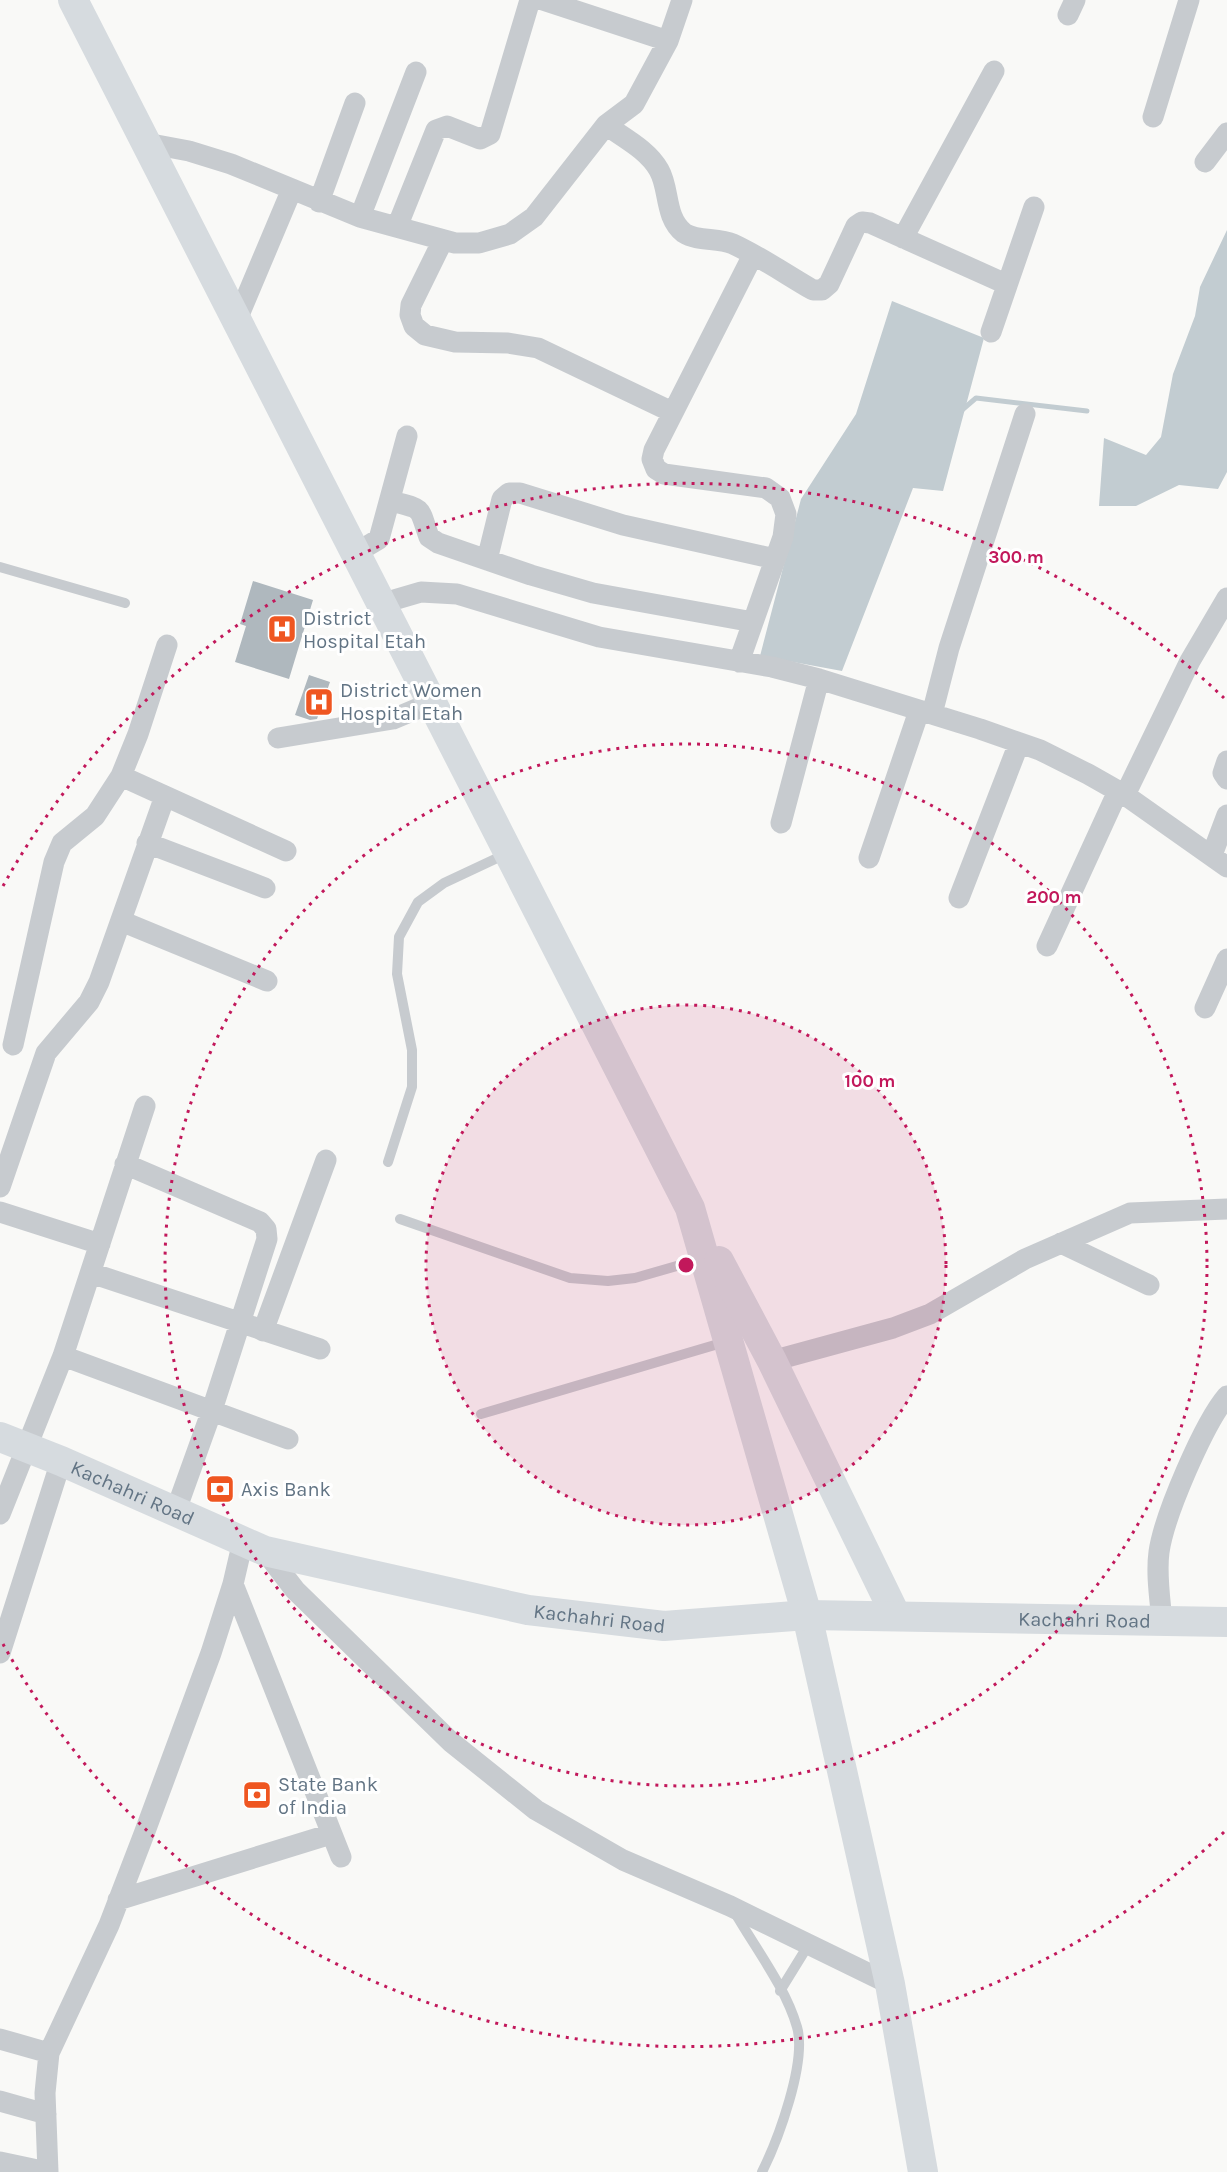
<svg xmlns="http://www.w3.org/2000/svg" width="1227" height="2172" font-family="Karla,sans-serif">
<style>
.water{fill:#c2ccd1}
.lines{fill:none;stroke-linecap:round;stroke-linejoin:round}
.stream{stroke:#c2ccd1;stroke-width:5}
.building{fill:#afb8be}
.lane{stroke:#c7cbcf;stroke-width:10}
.street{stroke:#c7cbcf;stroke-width:21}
.secondary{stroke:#d6dbdf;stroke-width:30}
.ring{fill:none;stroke:#c2185b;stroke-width:3;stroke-dasharray:3 6}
.labels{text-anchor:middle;stroke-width:6;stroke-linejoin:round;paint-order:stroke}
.poi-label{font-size:20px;fill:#627484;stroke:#fff;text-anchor:start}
.street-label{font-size:20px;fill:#627484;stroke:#fff}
.centre{fill:#c2185b;stroke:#fff;stroke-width:3}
.ring-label{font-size:18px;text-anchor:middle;font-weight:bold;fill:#c2185b;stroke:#fff;stroke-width:6;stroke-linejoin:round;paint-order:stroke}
</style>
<rect width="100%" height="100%" fill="#f9f9f7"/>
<path class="water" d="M1227 230V472L1218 489 1179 485 1136 506H1099L1104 438 1146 455 1161 437 1173 374 1195 316 1200 287Z
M892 301 984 338 943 491 913 488 842 671 760 656 801 499 856 414Z"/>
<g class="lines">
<path class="stream" d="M962 410 976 398 1087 411"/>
</g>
<path class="building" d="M253 581 313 600 289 679 235 662 246 626 240 624Z
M309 675 330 682 317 719 310 720 295 715Z"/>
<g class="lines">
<path class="lane" d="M0 567 125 603
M388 1162 412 1087V1050L397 974 399 937 418 902 444 883 508 853
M400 1219 570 1278 608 1281 635 1278 701 1259
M481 1414 725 1342
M734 1911C755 1948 785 1986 797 2027 807 2062 778 2140 762 2172
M780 1991 809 1944"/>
<path class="street" d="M543 0 668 41
M1068 15 1075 0
M1153 117 1189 0
M606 125C624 138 648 150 659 170 670 189 664 217 684 233 698 242 718 237 733 244 761 257 787 275 813 290H822L829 284 856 226 862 222 870 223 1006 284
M146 143 189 151 231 164 360 217 455 243H479L510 234 534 217 606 125 634 104 668 41 682 0
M1205 162 1227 133
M319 202 355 103
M360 217 416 72
M397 227 436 130 447 126 480 139 490 134 530 0
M903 238 994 71
M443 240 411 305 410 315 414 326 425 335 455 342 508 343 538 348 672 412
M236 322 292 189
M991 332 1034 207
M391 501C424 510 418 505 429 537L438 543 531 575 593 593 753 622
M354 554 379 539 407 436
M487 560 502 499 509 493H520L623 525 775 559
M380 604 421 592 457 594 599 637 772 667 819 679 980 729 1040 750 1088 774 1125 795 1227 867
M739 662 783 537 786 514 780 498 766 488 664 474 656 469 652 459 654 450 753 255
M932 714 949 648 1025 414
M278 738 393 719 431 703
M1227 761 1223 773 1227 779
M121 776 286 851
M1125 795 1190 661 1227 598
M781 823 819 679
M147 843 265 888
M1212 855 1227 815
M869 858 919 711
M959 898 1019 743
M121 921 267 981
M1047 946 1118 791
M1205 1008 1227 959
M13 1045 54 862 62 843 95 816 121 776 138 734 167 645
M125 1164 260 1222 266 1229 267 1239 212 1410 175 1513
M0 1187 46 1053 89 1002 99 982 165 796
M0 1212 100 1244
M1061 1243 1149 1285
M91 1273 320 1349
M263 1331 326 1160
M63 1356 288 1439
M772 1361 893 1328 930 1314 1025 1259 1130 1213 1227 1209
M0 1514 63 1356 145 1106
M265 1551 295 1590 451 1742 536 1810 623 1860 730 1906 890 1984
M233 1584 341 1857
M1162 1621C1160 1599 1156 1574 1159 1552 1164 1516 1204 1423 1227 1396
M0 1653 61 1461
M118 1900 331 1834
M0 2039 49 2053
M0 2101 46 2114
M0 2162 47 2172
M48 2172 45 2093 49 2053 109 1925 144 1834 211 1653 233 1584 243 1541"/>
<g class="secondary">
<path d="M73 0 690 1208 807 1615 890 1984 923 2172"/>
<path d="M719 1261 772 1361 896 1616"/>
<path id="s1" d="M0 1437 61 1461 265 1551 528 1610 664 1626 807 1615 1227 1622"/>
</g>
</g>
<circle cx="686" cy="1265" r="260" fill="#c2185b" fill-opacity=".12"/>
<g class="ring">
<circle cx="686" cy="1265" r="260"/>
<circle cx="686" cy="1265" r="521"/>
<path d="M1224 1832A781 781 0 0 1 3 1644M3 886A781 781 0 0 1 1224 698"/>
</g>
<defs>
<g id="hospital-square" transform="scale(1.5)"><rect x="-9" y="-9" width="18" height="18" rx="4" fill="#ef5621" stroke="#fff"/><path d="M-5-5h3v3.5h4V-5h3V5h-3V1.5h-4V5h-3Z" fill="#fff"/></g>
<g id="bank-square" transform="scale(1.5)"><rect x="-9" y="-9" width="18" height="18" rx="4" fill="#ef5621" stroke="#fff"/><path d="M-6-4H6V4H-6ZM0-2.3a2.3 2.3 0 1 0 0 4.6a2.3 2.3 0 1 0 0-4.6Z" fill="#fff"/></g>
</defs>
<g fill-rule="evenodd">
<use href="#hospital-square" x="282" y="629"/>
<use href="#hospital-square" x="319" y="702"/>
<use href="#bank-square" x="220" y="1489"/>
<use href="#bank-square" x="257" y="1795"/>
</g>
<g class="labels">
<g class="poi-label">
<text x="303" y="625">District<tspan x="303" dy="23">Hospital Etah</tspan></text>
<text x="340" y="697">District Women<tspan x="340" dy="23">Hospital Etah</tspan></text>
<text x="241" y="1496">Axis Bank</text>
<text x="278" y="1791">State Bank<tspan x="278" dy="23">of India</tspan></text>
</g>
<g class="street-label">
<text dy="7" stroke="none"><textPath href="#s1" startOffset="144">Kachahri Road</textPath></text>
<text dy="7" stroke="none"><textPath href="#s1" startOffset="630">Kachahri Road</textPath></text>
<text dy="7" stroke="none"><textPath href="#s1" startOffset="1116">Kachahri Road</textPath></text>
</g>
</g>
<circle cx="686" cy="1265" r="9" class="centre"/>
<g class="ring-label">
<text x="1016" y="563">300 m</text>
<text x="1054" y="903">200 m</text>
<text x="870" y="1087">100 m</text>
</g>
</svg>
